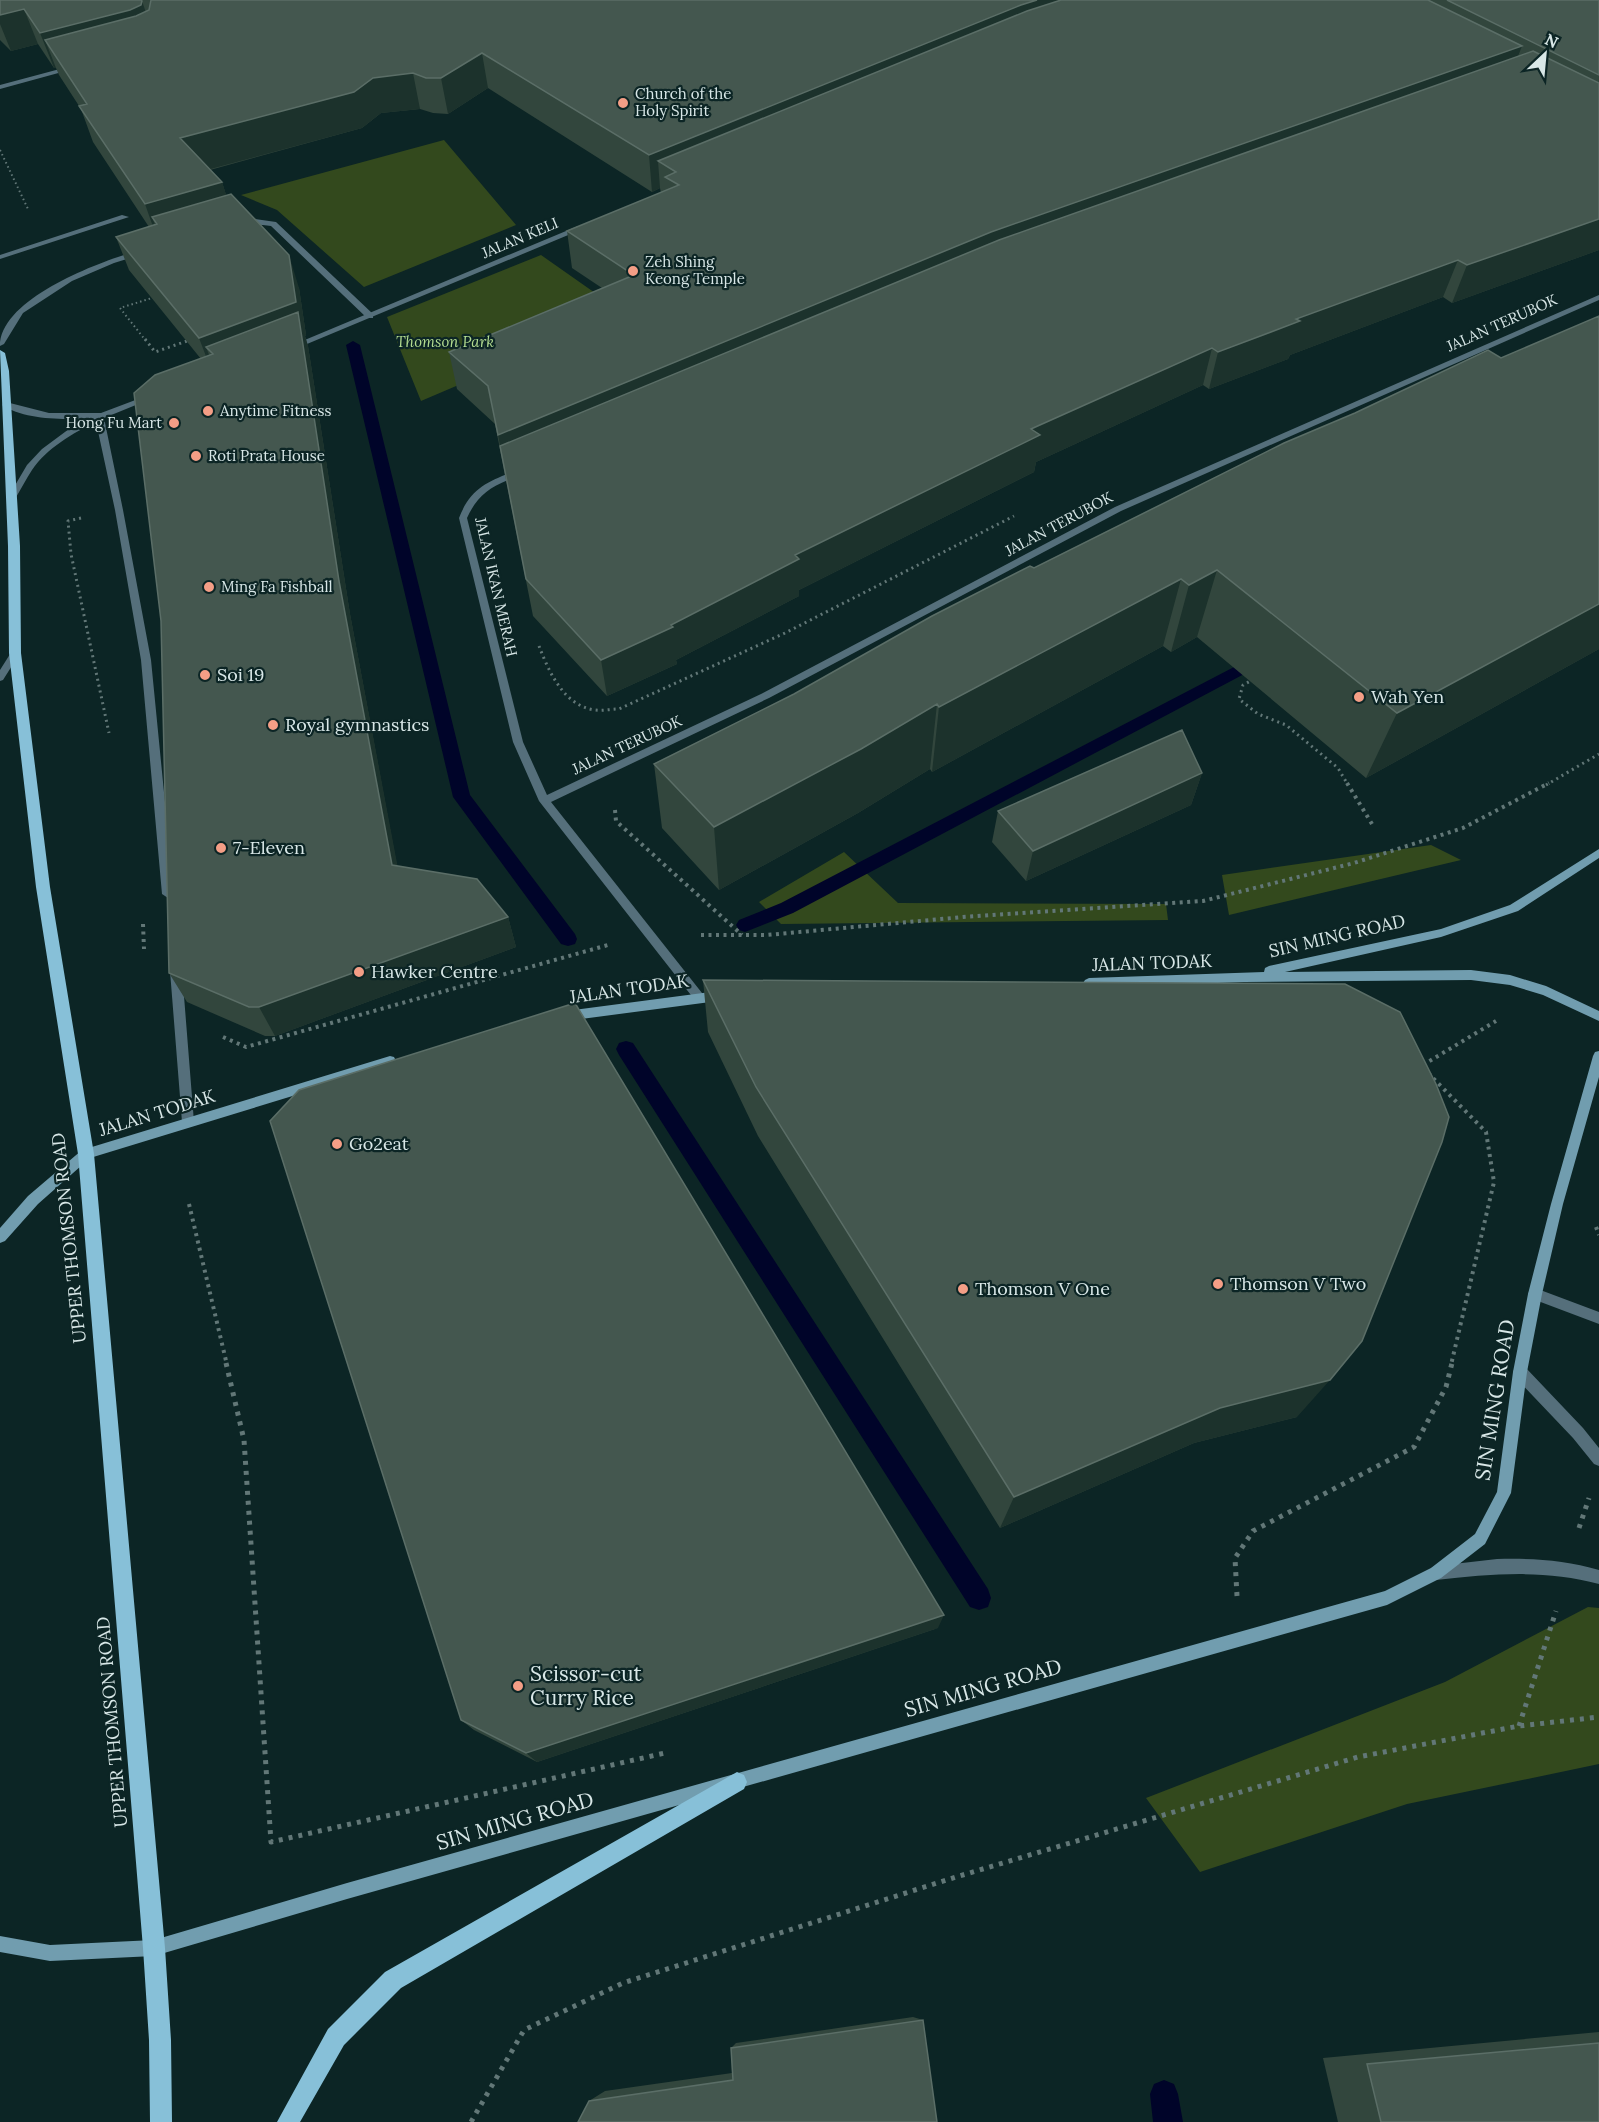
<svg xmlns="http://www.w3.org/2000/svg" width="1599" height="2122" font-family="Lora,serif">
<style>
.green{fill:#33491d}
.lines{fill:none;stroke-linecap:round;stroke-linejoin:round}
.stream{fill:#000429;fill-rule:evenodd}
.path-far3{stroke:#627777;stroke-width:2;stroke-dasharray:1.5 3;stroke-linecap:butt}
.path-far2{stroke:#627777;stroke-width:3;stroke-dasharray:2 4;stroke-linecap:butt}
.path-far1{stroke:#627777;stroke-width:4;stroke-dasharray:3 4.5;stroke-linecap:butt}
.path{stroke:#627777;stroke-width:5;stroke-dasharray:4 6;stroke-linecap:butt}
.lane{fill:#556f7b;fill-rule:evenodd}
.street{fill:#556f7b;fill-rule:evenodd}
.secondary{fill:#719daf;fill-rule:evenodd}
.primary{fill:#87c0d8;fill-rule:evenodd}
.wall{fill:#32463d}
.shaded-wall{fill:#1c322c}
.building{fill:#44574f;stroke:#5b6e67;stroke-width:1.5}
.poi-dot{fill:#f49e86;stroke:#0c2525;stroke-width:2}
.labels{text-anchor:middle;stroke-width:4.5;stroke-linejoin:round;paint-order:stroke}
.far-poi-label{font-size:15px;fill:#d8e7e7;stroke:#0c2525;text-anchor:start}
.far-street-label{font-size:15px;fill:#d8e7e7;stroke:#0c2525}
.far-park-label{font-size:15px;font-style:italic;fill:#b3dc90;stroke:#0c2525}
.poi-label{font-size:18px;fill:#d8e7e7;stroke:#0c2525;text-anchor:start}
.street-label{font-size:18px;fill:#d8e7e7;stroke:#0c2525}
.near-street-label{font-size:21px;fill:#d8e7e7;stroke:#0c2525}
.near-poi-label{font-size:21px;fill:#d8e7e7;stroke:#0c2525;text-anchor:start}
</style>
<rect width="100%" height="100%" fill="#0c2525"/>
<path class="green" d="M444 140 516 225 364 287 277 210 241 195Z
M541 255 625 314 421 401 387 317Z
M1431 845 1461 860 1229 915 1222 875Z
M844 852 898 903 1166 904 1168 920 781 924 759 902Z
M1588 1607 1599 1608V1764L1407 1804 1200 1872 1146 1798 1445 1682Z"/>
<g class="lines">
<path class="stream" d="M353 341 360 345 470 795 575 934 577 939 575 944 568 946 561 944 453 797 346 345Z
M1259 654 1265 655 1267 659 1265 663 793 913 745 932 739 930 736 925 739 920 781 903Z
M626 1041 633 1043 988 1589 991 1598 988 1607 979 1610 970 1607 619 1055 616 1049 619 1043Z
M1164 2080 1174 2084 1178 2094 1183 2122H1153L1150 2094 1154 2084Z"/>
<path class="path-far3" d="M0 150 28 209
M146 341 120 308 152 298"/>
<path class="path-far2" d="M145 339 155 352 190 340
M81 518 68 521 71 554 109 733
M539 646C549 672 564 706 595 710 603 711 611 709 619 709L785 633 1014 516
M1254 679 1243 685 1239 699 1258 714 1286 725 1338 768 1348 785
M1546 785 1599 754"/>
<path class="path-far1" d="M1347 783 1372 824
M615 810 616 821 742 935
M143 924 144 949
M701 935H767L963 917 1203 901 1354 863 1463 828 1549 783
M223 1037 246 1047 608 945
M1423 1065 1496 1021
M1428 1073 1486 1132 1494 1182 1451 1365
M189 1204 227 1365
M1596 1227 1599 1235"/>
<path class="path" d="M226 1363 244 1440 271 1842 665 1753
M1579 1528 1589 1498
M1237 1596 1235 1558 1253 1531 1414 1447 1446 1387 1452 1363
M1519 1726 1556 1611
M471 2122 524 2030 623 1983 956 1877 1358 1757 1519 1726 1599 1717"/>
<path class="lane" d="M71 66 73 67V69L0 89V85Z
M122 215 129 217 0 259V255Z
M255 219 276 222 373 314V318H367L271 226C261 224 246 226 239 222Z
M140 250H143V254L114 263 72 281 23 313 4 344 0 346C0 298 101 261 140 250Z"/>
<path class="street" d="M578 226 585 228 295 349 288 347Z
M1599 295V300L1121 511 769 698 551 802 702 993 704 996 702 999H694L539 801 513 742 459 518C471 487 489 481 518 470L521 469 525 472C520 476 514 478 508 480 488 488 476 498 467 518L523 742 547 795 761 694 1115 507Z
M146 396 153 398 104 418 123 510 151 660 174 894 168 898 162 894 141 660 115 510 96 422C73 433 47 448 32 470 26 479 21 489 15 499L11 502 7 499 27 465 42 449 69 429 91 418C65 420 24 420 2 405L6 402 49 413H101Z
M15 650 20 653 3 680 0 681V670L12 651Z
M176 966 182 971 194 1122 192 1126 188 1127 184 1126 182 1122 170 971Z
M1535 1288 1599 1312V1324L1530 1298 1528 1294 1530 1290Z
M1520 1365 1525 1367 1583 1428 1599 1448V1466L1594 1464 1573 1438 1515 1377 1513 1372 1515 1367Z
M1497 1559C1532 1558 1565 1560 1599 1570V1584C1545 1569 1491 1574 1436 1580L1431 1578 1429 1573 1431 1568 1436 1566Z"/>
<path class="secondary" d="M1599 849V858L1518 911 1441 937 1285 972 1471 970 1510 975 1546 986 1599 1011V1021L1543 995 1510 985 1471 980 1244 982 1089 988 1085 986 1083 983 1085 980 1089 978 1264 972 1265 968 1269 966 1441 929 1510 905Z
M718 991 722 993 724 996 722 999 718 1001 566 1021 562 1019 560 1016 562 1013 566 1011Z
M1599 1051V1077L1563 1204 1542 1294 1527 1372 1511 1493 1485 1544 1441 1578 1387 1605 347 1899 154 1956 50 1961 0 1952V1936L50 1945 154 1940 347 1883 1385 1591 1431 1568 1475 1534 1497 1492 1513 1372 1528 1294 1551 1204 1593 1056 1595 1052Z
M390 1056 394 1057 396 1061 394 1065 90 1158 38 1204 5 1241 0 1243V1228L28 1196 82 1150Z"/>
<path class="primary" d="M0 350 5 353 9 371 20 546 21 653 50 887 94 1154 165 1948 171 2040 172 2122H150L149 2040 143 1948 78 1154 36 887 9 653 8 546Z
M737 1772 744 1775 747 1782 744 1789 401 1988 344 2045 300 2122H277L328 2029 385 1972Z"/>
</g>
<path class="wall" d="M0 0H1599V250L1452 303 1443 297 1290 355 1288 359 1209 389 1203 385 1036 462 1034 472 799 590V596L676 660 677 664 607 696 533 616 495 424 457 389 449 352 602 288 572 268 567 231 661 193 660 188 652 192 488 88 448 114 433 113 420 109 381 113 362 128 210 170 222 182 226 195 299 288 306 335 305 336 308 346 350 614 397 866 508 917 516 947 275 1036H265L187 1002 169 973 201 359 129 270 116 237 149 227 93 142 81 109 59 75 56 68H54L38 44 11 51 0 40Z
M1599 316V649L1366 778 1197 637 1171 652 1163 646 932 772 930 769 858 813 719 890 662 828 654 764 794 694 1034 568 1501 358Z
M1202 773 1191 805 1026 881 992 842 998 811Z
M703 980 1297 1417 1194 1443 1000 1528 758 1136 708 1032Z
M938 1628 537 1762 474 1730 461 1720Z
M913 2017 923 2020 937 2122 589 2101 605 2091 732 2073 731 2048 736 2043Z
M1599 2032V2122H1338L1323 2058Z"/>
<path class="shaded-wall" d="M1037 0H1096L676 172 658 161 660 188 652 192 649 155 1021 5Z
M142 1 154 36 45 40 56 68H54L40 33Z
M24 9 38 44 11 51 0 24V15Z
M1522 46 1508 82 505 472 498 435 991 232Z
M482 53 488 88 448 114 441 78Z
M413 73 420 109 381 113 362 128 192 174 180 138 373 78Z
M222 182 234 219 157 224 152 217 161 241H158L145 204Z
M1599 208V250L1452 303 1467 265Z
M289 255 299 288 306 335 305 336 308 346 350 614 403 895 213 354 206 347 215 370 212 372 199 338Z
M1458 260 1443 297 1290 355 1288 359 1209 389 1218 352 1296 319Z
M1212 348 1203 385 1036 462 1034 472 799 590V596L676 660 677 664 607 696 601 660 671 625 795 555 1031 429Z
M1217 570 1197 637 1171 652 1189 585Z
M1181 579 1163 646 932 772 939 707Z
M1599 604V649L1366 778 1397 713Z
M937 704 930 769 858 813 719 890 714 827Z
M1202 773 1191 805 1026 881 1033 851Z
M508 917 516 947 275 1036 259 1007Z
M1330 1380 1297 1417 1194 1443 1000 1528 1014 1497 1220 1408Z
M944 1615 938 1628 537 1762 526 1753Z"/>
<path class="building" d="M0 0H141L142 1 141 5 130 10 40 33 24 9 0 15Z
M151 0H1037L1021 5 649 155 482 53 441 78H426L413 73 373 78 354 92 180 138 222 182 145 204 79 106 87 104 45 40 136 16 149 10Z
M1061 0H1428L1522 46 991 232 498 435 488 386 449 352 634 275 567 231 679 185 665 177 676 172 658 161 1027 11Z
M1447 0H1599V75Z
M1533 51 1599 83V219L1467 265 1458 260 1296 319 1300 321 1218 352 1212 348 1031 429 1040 435 795 555 799 559 671 625 673 627 601 660 526 579 500 446 999 240Z
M231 194 289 255 296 302 199 338 116 237 157 224 152 217Z
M298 312 339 581 392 865 477 879 508 917 259 1007H249L169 973 161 621 134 393 155 375 213 354 206 347Z
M1599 316V604L1397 713 1217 570 1189 585 1181 579 939 707 937 704 861 749 714 827 654 764 794 694 932 616 1030 566 1034 568 1284 443 1355 413 1488 350 1501 358Z
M1182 730 1202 773 1033 851 998 811Z
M703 980 1345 984 1400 1012 1436 1084 1449 1117 1442 1142 1362 1341 1330 1380 1220 1408 1014 1497 756 1087Z
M575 1003 944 1615 526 1753 461 1720 270 1121 299 1090Z
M923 2020 937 2122H578L589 2101 733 2080 731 2048Z
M1599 2043V2122H1381L1367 2064Z"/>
<g class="poi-dot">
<circle cx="623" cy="103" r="6"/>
<circle cx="633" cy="271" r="6"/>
<circle cx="208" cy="411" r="6"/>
<circle cx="174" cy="423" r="6"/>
<circle cx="196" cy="456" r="6"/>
<circle cx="209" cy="587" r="6"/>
<circle cx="205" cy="675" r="6"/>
<circle cx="1359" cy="697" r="6"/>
<circle cx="273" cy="725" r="6"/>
<circle cx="221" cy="848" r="6"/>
<circle cx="359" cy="972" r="6"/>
<circle cx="337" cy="1144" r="6"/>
<circle cx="1218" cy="1284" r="6"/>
<circle cx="963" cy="1289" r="6"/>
<circle cx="518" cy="1686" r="6"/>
</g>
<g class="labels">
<g class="far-poi-label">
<text x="635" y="99">Church of the<tspan x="635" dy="17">Holy Spirit</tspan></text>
<text x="645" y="267">Zeh Shing<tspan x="645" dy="17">Keong Temple</tspan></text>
<text x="220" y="416">Anytime Fitness</text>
<text x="162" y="428" text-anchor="end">Hong Fu Mart</text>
<text x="208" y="461">Roti Prata House</text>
<text x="221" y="592">Ming Fa Fishball</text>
</g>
<g class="far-street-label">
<text transform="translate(520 238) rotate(-23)" y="5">JALAN KELI</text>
<text transform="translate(1502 323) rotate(-24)" y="5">JALAN TERUBOK</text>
<text transform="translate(1059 524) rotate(-28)" y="5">JALAN TERUBOK</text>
<text transform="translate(496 587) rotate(77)" y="5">JALAN IKAN MERAH</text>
<text transform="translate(627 745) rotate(-25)" y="5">JALAN TERUBOK</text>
</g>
<g class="far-park-label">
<text x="445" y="347">Thomson Park</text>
</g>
<g class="poi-label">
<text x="217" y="681">Soi 19</text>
<text x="1371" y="703">Wah Yen</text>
<text x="285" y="731">Royal gymnastics</text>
<text x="233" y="854">7-Eleven</text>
<text x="371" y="978">Hawker Centre</text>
<text x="349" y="1150">Go2eat</text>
<text x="1230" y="1290">Thomson V Two</text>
<text x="975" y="1295">Thomson V One</text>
</g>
<g class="street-label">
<text transform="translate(1337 936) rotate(-13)" y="6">SIN MING ROAD</text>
<text transform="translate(1152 963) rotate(-2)" y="6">JALAN TODAK</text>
<text transform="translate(629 989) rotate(-8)" y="6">JALAN TODAK</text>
<text transform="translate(157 1113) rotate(-17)" y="6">JALAN TODAK</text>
<text transform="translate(69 1238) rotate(-96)" y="6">UPPER THOMSON ROAD</text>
<text transform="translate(112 1722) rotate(-95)" y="6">UPPER THOMSON ROAD</text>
</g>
<g class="near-street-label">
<text transform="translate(1495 1400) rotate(-81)" y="7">SIN MING ROAD</text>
<text transform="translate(983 1688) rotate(-16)" y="7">SIN MING ROAD</text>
<text transform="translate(515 1821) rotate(-16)" y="7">SIN MING ROAD</text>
</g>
<g class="near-poi-label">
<text x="530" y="1681">Scissor-cut<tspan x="530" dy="24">Curry Rice</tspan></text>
</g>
</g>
<g transform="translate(1545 54) rotate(26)" stroke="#0c2525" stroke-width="4.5" paint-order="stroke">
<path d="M0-4.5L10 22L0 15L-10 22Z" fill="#d8e7e7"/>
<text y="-9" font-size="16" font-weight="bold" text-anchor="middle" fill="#d8e7e7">N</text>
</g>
</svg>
